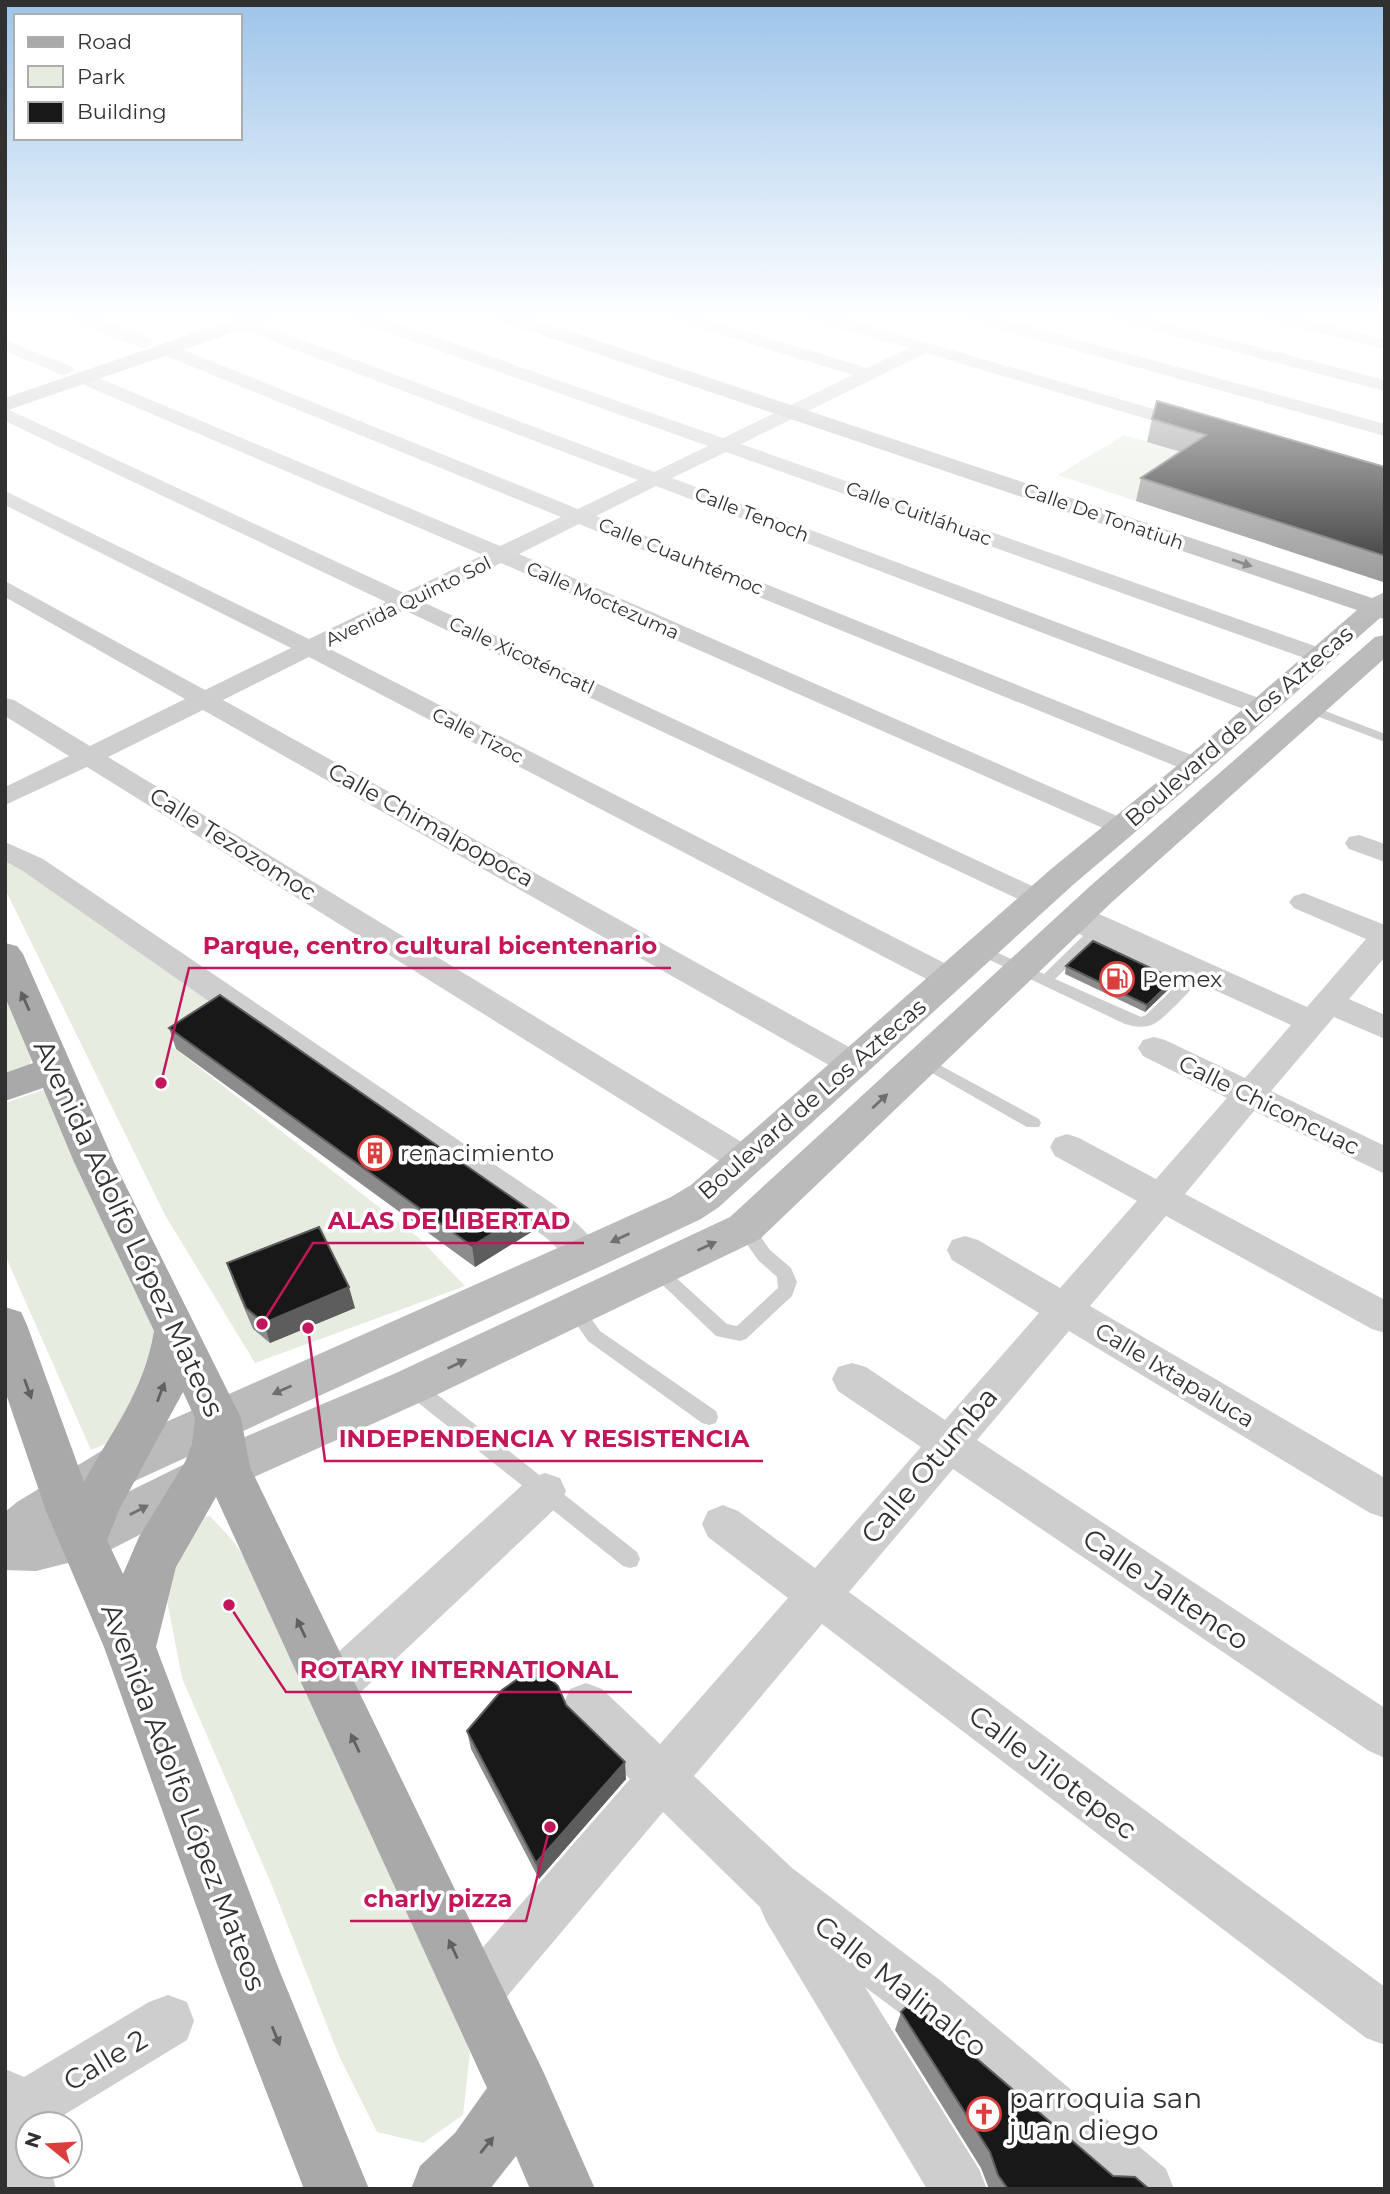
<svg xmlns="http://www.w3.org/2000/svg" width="1390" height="2194" font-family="Montserrat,sans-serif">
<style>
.green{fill:#e6ede0}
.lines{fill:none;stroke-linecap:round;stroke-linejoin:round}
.lane{fill:#cecece;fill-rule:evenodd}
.street{fill:#cecece;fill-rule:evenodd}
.secondary{fill:#bbb;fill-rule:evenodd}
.primary{fill:#a9a9a9;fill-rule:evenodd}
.wall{fill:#8c8c8c}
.shaded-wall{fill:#5d5d5d}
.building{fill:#181818;stroke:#5d5d5d;stroke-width:2}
.oneway{fill:#6f6f6f}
.oneway2{fill:#616161}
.labels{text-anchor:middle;stroke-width:7;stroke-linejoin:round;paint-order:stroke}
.far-street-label{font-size:19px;fill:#313131;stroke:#fff}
.street-label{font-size:23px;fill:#313131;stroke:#fff}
.poi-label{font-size:23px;fill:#313131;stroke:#fff;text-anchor:start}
.near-street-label{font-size:28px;fill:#313131;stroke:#fff}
.near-poi-label{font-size:28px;fill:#313131;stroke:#fff;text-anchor:start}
.leader{fill:none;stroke:#c2185b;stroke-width:2.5}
.callout-dot{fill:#c2185b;stroke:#fff;stroke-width:2.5}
.callout-label{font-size:24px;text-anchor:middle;font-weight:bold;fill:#c2185b;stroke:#fff;stroke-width:7;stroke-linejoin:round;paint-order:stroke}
</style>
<rect width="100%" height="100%" fill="#fff"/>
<path class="green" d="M1124 435 1201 458 1136 501 1058 475Z
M5 847 226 1007 169 1044 419 1238 465 1286 255 1363 165 1215 5 889Z
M5 984 35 1050 29 1065 5 1077Z
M43 1090 77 1100 178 1340 133 1433 91 1450 5 1255V1103Z
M210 1516 234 1542 266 1593 440 1955 470 2053 463 2115 423 2143 377 2132 339 2056 273 1888 182 1678 165 1590 189 1519Z"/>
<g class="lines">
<path class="lane" d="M1310 705 1385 734V742L1306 712V706Z
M1070 921 1091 929 1099 925 1104 926 1106 929 1102 934 1188 974 1199 966 1206 971C1198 983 1169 1014 1157 1022 1147 1029 1135 1027 1125 1024L975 953 973 950 980 945 985 947 1044 974 1083 936 1063 925ZM1094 942 1180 982 1146 1015 1141 1017 1055 979Z
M923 1056 1039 1119 1041 1123 1039 1127H1027L918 1065 915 1061 918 1057Z
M745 1221 751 1223 770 1250 791 1268 797 1282 792 1296 746 1339 740 1341 716 1336 647 1270 650 1265 656 1263 662 1265 727 1324 737 1326 778 1288 777 1277 758 1260 739 1233 736 1228 739 1223Z
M575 1302 581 1304 600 1331 716 1411 718 1417 716 1423 709 1425 702 1423 588 1341 566 1309 569 1304Z
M413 1379 420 1381 637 1552 640 1559 637 1566 630 1568 623 1566 406 1393 404 1387 406 1381Z"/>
<path class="street" d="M70 316H93L151 339 154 343 145 348 139 347 72 320Z
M351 316H375L723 438 853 375 673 320 671 316H696L867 368 908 348 811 320 809 316H835L1205 424 1208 428 1205 432H1191L926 353 741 444 1329 651 1333 656 1329 661 1321 663 1313 661 726 452 672 478 1272 703 1276 708 1272 713 1263 716 1254 713 656 486 596 516 1204 760 1208 766 1204 772 1195 774 579 524 519 554 1131 822 1135 828 1131 834 1121 836 501 563 423 602 1047 893 1052 899 1047 905 1037 908 404 610 328 648 960 971 964 978 960 985 949 988 938 985 309 657 223 700 867 1057 871 1065 867 1073 855 1076 843 1073 203 710 108 757 758 1152 763 1161 758 1170 746 1174 734 1170 87 767 5 805V787L69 756 5 716V698L14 700 90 746 185 699 5 597V581L205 690 291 648 5 505V491L309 639 386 602 5 421V408L404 593 483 555 77 382 74 378 77 374H89L500 546 561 517 159 353 156 349 165 344 171 345 578 509 638 480 235 327 232 323 241 318 247 319 654 472 708 446 353 320Z
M965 316H992L1385 424V436L967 320Z
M1111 316H1138L1385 380V391L1113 320Z
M1265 316H1293L1385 339V349L1267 320Z
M5 340 71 366 74 370 65 375 59 374 5 351Z
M1359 835 1385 844V862L1349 849 1345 843 1349 837Z
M5 842 43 859 553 1204C572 1219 591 1233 602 1255L597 1265C572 1273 570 1262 555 1246 547 1237 536 1231 527 1224L23 871 5 861Z
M1304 893 1385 925V957L1349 999 1385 1015V1039L1334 1017 1271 1091 1385 1146V1174L1254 1111 1185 1194 1385 1300V1333L1372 1329 1166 1216 1090 1306 1385 1478V1518L1370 1513 1069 1331 977 1440 1385 1708V1758L1369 1751 953 1469 849 1592 1385 1987V2045L1366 2038 822 1624 694 1776 792 1868 941 1981 1166 2169 1174 2189H1103L905 2017 865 1987 979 2169 987 2189H927L766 1921 760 1907 663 1812 493 2013 475 2021 457 2013 449 1995 457 1977 630 1779 570 1721 563 1705 570 1689 586 1683 602 1689 660 1744 788 1598 708 1537 702 1524 708 1511 723 1505 738 1511 815 1568 921 1447 838 1391 832 1379 838 1367 852 1363 866 1367 945 1420 1039 1313 952 1260 947 1250 952 1240 965 1236 978 1240 1060 1288 1137 1201 1055 1156 1050 1147 1055 1138 1067 1134 1079 1138 1156 1179 1227 1098 1143 1056 1138 1048 1143 1040 1154 1037 1165 1040 1245 1078 1291 1025 1068 923 1063 916 1068 909 1078 907 1088 909 1307 1007 1366 939 1294 908 1289 902 1294 896Z
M545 1473 560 1478 566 1491 560 1504 346 1706 330 1712 314 1706 307 1690 314 1674 530 1478Z
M168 1995 187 2002 194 2021 187 2040 49 2124H28V2166H50L56 2189H5V2069L24 2077 149 2002Z"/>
<path class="secondary" d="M244 316H273L270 320 5 411V398Z
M494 316H523L1372 598 1385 592V619L1380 618 1206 772 1074 884 719 1207 701 1219 599 1267 137 1480 73 1519 209 1452 396 1373 730 1217 1088 888 1375 637 1385 635V658L1112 902 760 1239 428 1399 243 1482 100 1555 36 1571 5 1570V1512L17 1502 103 1450 569 1243 671 1197 691 1185 1050 870 1184 760 1357 610 497 320Z"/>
<path class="primary" d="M5 943 17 946 23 954 114 1162 241 1418 250 1467 543 2071 595 2189H530L516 2156 490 2189H411L420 2166 455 2133 487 2088 216 1497 176 1567 156 1647 278 1967 369 2189H304L218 1967 104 1647 46 1511 5 1391V1307L21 1312 27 1325 84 1482C112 1430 144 1392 154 1331L74 1162 43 1088 5 1101V1073L33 1063 5 997ZM183 1392 195 1418 192 1444 185 1462 139 1537 123 1574 107 1540 120 1508Z"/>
</g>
<path class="wall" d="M1152 419 1385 467V580L1383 582 1136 501 1141 478 1181 452 1147 442Z
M1066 966 1172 986 1145 1012 1065 974Z
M169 1028 530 1210 533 1231 475 1267 176 1049Z
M227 1263 355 1308 270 1343 253 1329 234 1284Z
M566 1705 626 1779 539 1879 471 1749 467 1731Z
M901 2012 1113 2176 1149 2189H989L981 2168 895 2030Z"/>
<path class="shaded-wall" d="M1174 979 1172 986 1145 1012 1147 1005Z
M530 1210 533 1231 475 1267 472 1246Z
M349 1287 355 1308 270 1343 264 1323Z
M625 1762 626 1779 539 1879 536 1863Z"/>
<path class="building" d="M1157 401 1385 467V556L1141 478 1206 435 1152 419Z
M1093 941 1174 979 1147 1005 1066 966Z
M220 995 530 1210 472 1246 169 1028Z
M319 1227 349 1287 264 1323 246 1308 227 1263Z
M536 1666 558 1686 566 1705 625 1762 536 1863 467 1731 502 1690Z
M911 2002 1113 2176 1135 2177 1149 2189H1008L998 2175 990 2152 901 2012Z"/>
<defs><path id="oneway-solid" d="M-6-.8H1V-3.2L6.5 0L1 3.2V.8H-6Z" transform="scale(1.75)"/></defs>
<g class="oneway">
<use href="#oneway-solid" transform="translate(1242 563) rotate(19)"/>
<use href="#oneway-solid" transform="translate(880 1101) rotate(-43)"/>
<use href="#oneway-solid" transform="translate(620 1238) rotate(155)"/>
<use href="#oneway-solid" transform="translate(707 1246) rotate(-25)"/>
<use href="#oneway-solid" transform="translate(457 1364) rotate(-25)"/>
<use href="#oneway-solid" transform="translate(282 1390) rotate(156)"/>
<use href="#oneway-solid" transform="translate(139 1510) rotate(-27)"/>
</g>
<g class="oneway2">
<use href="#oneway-solid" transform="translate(25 1001) rotate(-114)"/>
<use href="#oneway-solid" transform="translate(28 1389) rotate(70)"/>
<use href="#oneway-solid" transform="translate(161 1392) rotate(-69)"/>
<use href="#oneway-solid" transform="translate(301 1628) rotate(-115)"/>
<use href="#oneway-solid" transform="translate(355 1743) rotate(-115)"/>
<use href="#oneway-solid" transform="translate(453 1949) rotate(-115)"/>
<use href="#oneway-solid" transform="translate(276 2036) rotate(68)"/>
<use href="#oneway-solid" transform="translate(487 2145) rotate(-51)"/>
</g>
<linearGradient id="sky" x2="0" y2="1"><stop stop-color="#9dc4e9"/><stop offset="0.51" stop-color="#fff"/><stop offset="1" stop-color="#fff" stop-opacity="0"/></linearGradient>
<rect width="1390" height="623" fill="url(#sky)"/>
<defs>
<g id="fuel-ring" transform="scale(1.75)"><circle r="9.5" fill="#fff" stroke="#dc3e3e" stroke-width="1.5"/><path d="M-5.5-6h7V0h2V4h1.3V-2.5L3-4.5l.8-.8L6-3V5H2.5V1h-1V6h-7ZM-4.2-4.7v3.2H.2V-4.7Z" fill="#dc3e3e"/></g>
<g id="building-ring" transform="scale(1.75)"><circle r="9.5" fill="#fff" stroke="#dc3e3e" stroke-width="1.5"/><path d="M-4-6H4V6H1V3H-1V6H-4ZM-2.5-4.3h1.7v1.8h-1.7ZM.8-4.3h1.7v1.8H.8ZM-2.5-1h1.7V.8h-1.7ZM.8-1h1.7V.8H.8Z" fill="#dc3e3e"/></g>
<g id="church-ring" transform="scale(1.75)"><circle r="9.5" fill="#fff" stroke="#dc3e3e" stroke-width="1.5"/><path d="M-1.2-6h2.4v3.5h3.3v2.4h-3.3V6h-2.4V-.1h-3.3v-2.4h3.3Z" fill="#dc3e3e"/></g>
</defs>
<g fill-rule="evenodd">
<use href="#fuel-ring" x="1117" y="979"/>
<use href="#building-ring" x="375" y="1153"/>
<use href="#church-ring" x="984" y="2114"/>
</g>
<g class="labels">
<g class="far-street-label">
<text transform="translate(919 513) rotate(20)" y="7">Calle Cuitláhuac</text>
<text transform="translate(752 514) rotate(21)" y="7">Calle Tenoch</text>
<text transform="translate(1104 516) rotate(19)" y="7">Calle De Tonatiuh</text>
<text transform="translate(681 556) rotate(22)" y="7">Calle Cuauhtémoc</text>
<text transform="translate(603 600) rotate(24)" y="7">Calle Moctezuma</text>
<text transform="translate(408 601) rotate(-26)" y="7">Avenida Quinto Sol</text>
<text transform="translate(522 655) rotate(25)" y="7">Calle Xicoténcatl</text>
<text transform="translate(478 735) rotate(27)" y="7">Calle Tizoc</text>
</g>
<g class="street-label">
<text transform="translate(1239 726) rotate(-41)" y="8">Boulevard de Los Aztecas</text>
<text transform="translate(431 825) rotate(29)" y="8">Calle Chimalpopoca</text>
<text transform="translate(233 844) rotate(32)" y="8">Calle Tezozomoc</text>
<text transform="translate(812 1099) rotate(-41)" y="8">Boulevard de Los Aztecas</text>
<text transform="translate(1269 1105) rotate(26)" y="8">Calle Chiconcuac</text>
<text transform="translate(1175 1375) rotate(31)" y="8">Calle Ixtapaluca</text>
</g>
<g class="poi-label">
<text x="1142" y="987">Pemex</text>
<text x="400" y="1161">renacimiento</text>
</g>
<g class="near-street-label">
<text transform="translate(129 1228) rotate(65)" y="10">Avenida Adolfo López Mateos</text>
<text transform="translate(929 1465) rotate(-50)" y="10">Calle Otumba</text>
<text transform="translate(1166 1589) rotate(34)" y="10">Calle Jaltenco</text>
<text transform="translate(1053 1772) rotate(37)" y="10">Calle Jilotepec</text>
<text transform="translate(184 1797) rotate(69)" y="10">Avenida Adolfo López Mateos</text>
<text transform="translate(901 1986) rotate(38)" y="10">Calle Malinalco</text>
<text transform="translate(105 2060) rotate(-31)" y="10">Calle 2</text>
</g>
<g class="near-poi-label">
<text x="1009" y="2108">parroquia san<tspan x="1009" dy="32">juan diego</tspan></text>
</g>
</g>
<path class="leader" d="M161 1083L189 968H671M262 1324L313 1243H584M308 1328L325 1461H763M229 1605L286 1692H632M550 1827L526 1921H350"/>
<g class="callout-dot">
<circle cx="161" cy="1083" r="7"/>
<circle cx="262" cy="1324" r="7"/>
<circle cx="308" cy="1328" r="7"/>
<circle cx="229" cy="1605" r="7"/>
<circle cx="550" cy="1827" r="7"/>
</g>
<g class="callout-label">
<text x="430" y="954">Parque, centro cultural bicentenario</text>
<text x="449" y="1229">ALAS DE LIBERTAD</text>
<text x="544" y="1447">INDEPENDENCIA Y RESISTENCIA</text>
<text x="459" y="1678">ROTARY INTERNATIONAL</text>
<text x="438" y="1907">charly pizza</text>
</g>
<rect width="1390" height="2194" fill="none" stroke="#313131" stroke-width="14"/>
<rect x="14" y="14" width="228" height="126" fill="#ffffff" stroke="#adadad" stroke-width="2"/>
<rect x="28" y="37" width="35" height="10" fill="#a9a9a9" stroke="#adadad" stroke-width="2"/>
<text x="77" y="49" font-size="21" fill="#313131">Road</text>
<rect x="28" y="66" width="35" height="21" fill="#e6ede0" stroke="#adadad" stroke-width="2"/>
<text x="77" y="84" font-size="21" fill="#313131">Park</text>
<rect x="28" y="102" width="35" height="21" fill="#181818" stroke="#adadad" stroke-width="2"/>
<text x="77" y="119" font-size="21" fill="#313131">Building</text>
<g transform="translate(49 2145) rotate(288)"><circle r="33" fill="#ffffff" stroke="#adadad" stroke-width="2"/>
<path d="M0-5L12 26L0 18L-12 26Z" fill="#dc3e3e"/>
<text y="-10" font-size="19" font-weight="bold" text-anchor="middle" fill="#313131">N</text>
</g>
</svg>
